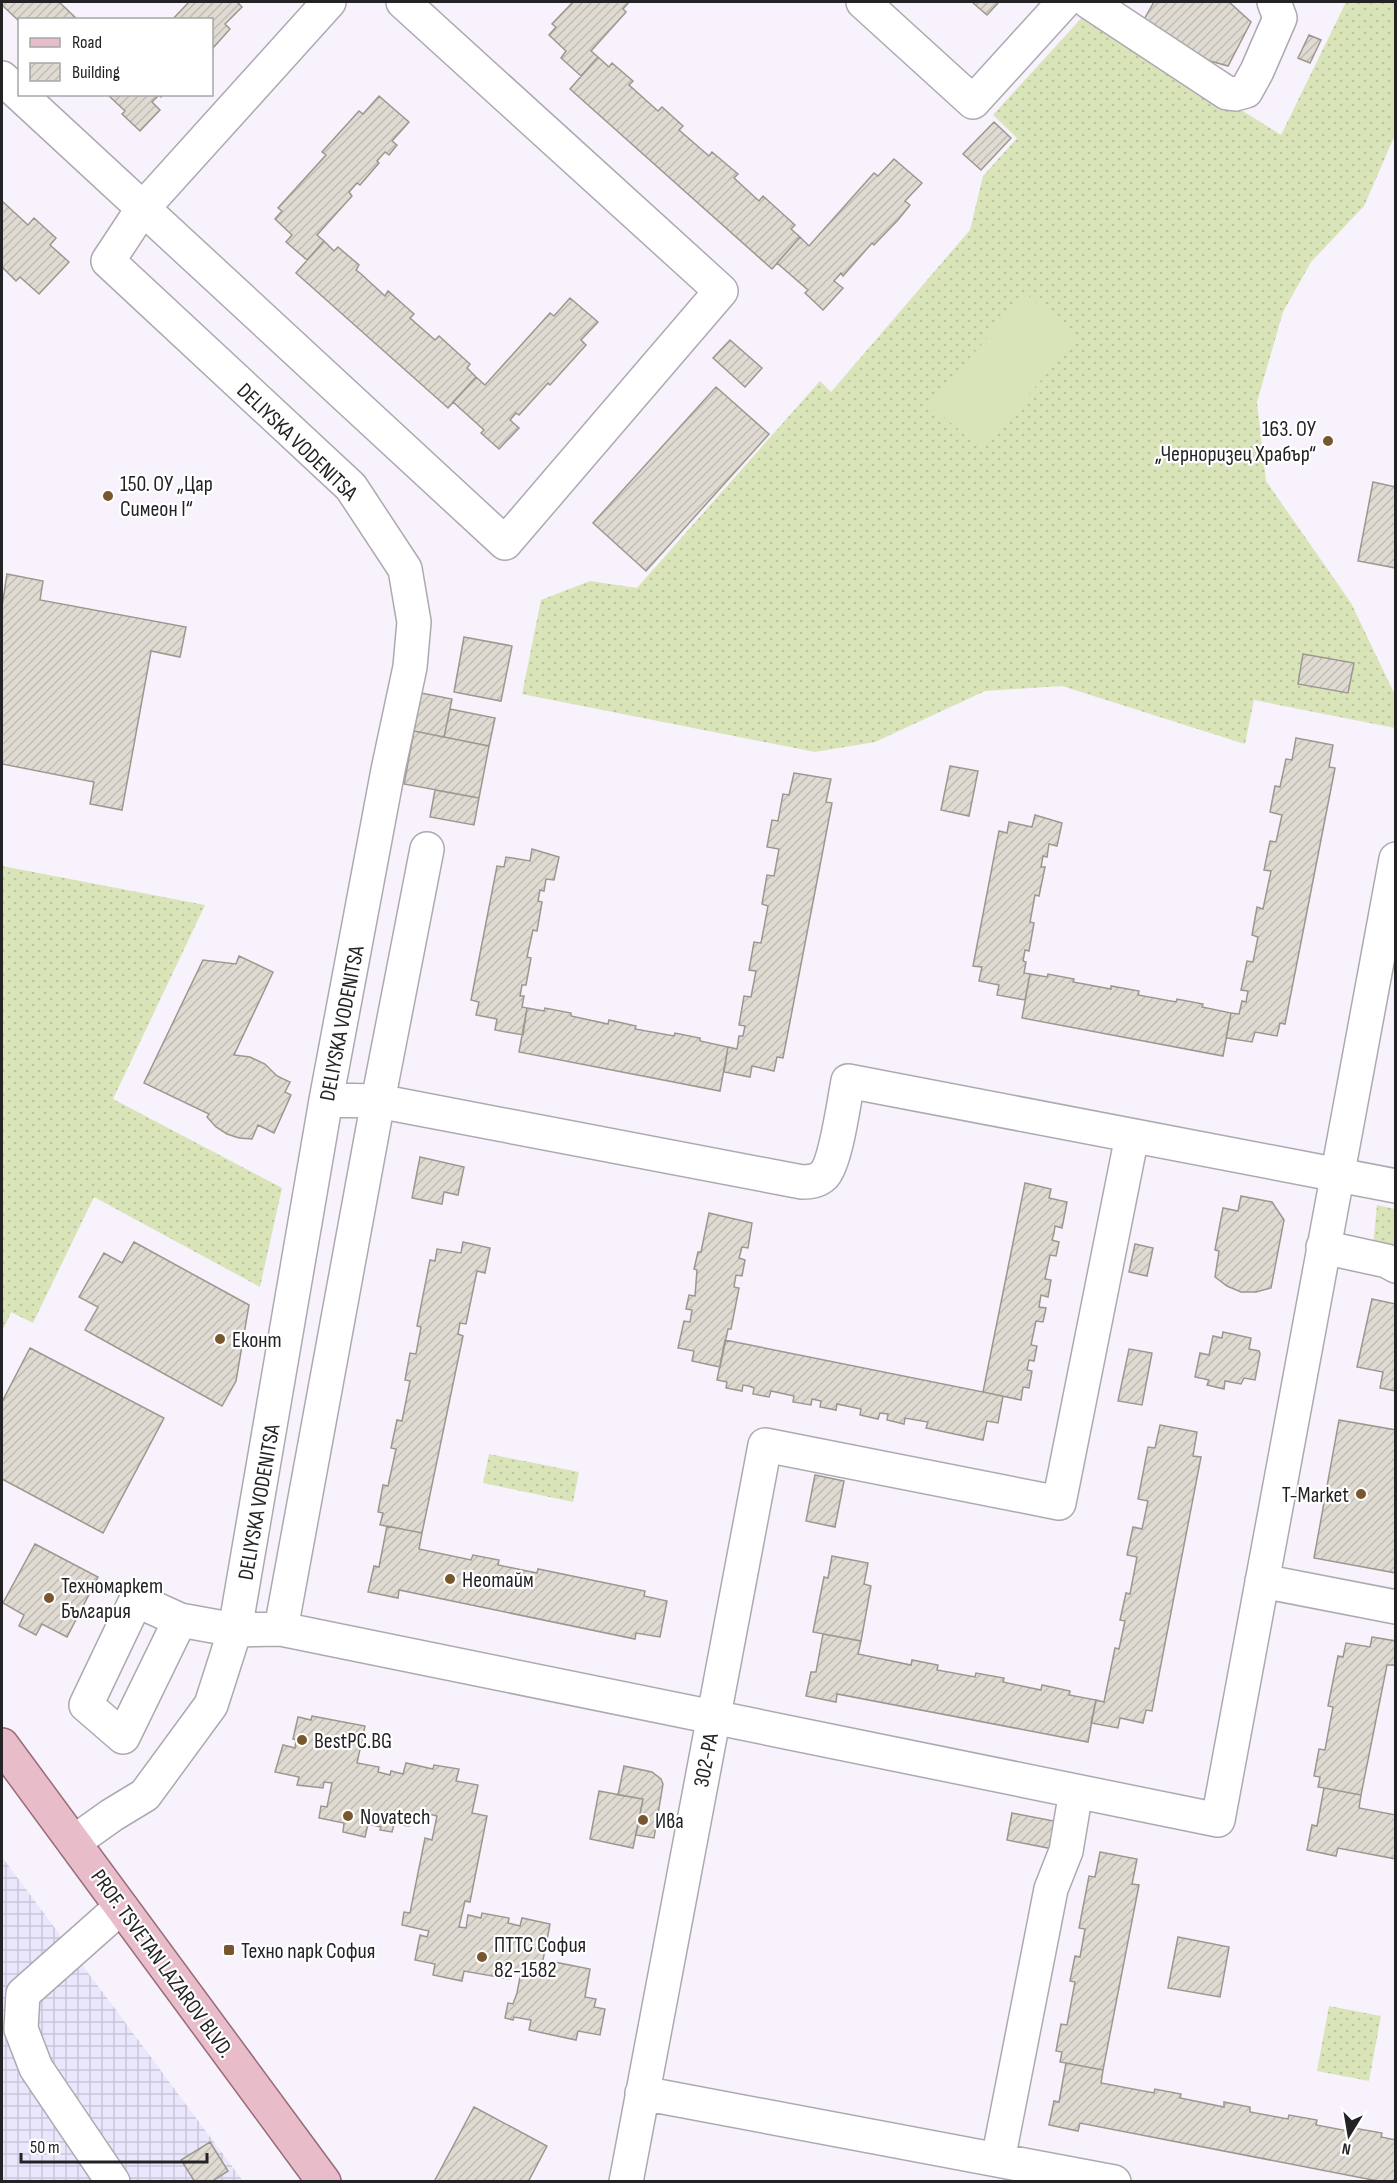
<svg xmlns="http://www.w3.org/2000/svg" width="1397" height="2183" font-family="'Sofia Sans Condensed',sans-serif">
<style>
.industrial{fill:url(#industrial-grid)}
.grass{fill:url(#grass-dots)}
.pitch{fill:#d9e5b9}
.building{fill:url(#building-hatch);stroke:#9c978f;stroke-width:1.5}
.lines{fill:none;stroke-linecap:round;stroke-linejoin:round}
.minor-casing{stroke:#ada9b1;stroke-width:36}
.major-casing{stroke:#996a78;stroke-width:36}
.minor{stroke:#fff;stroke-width:33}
.major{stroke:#e8bcc9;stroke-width:33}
.poi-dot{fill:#79572e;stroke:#fff;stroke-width:2}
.labels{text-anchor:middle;stroke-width:4.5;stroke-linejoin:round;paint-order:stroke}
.poi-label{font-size:22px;fill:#232225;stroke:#fff;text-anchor:start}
.street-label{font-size:22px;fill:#232225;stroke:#fff}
</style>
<defs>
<pattern id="industrial-grid" width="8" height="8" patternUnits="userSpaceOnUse" patternTransform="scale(1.5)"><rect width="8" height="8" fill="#eae7fd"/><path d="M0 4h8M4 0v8" fill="none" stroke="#c8c6d9"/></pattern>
<pattern id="grass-dots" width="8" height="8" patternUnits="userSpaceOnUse" patternTransform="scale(1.5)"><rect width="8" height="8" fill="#d9e5b9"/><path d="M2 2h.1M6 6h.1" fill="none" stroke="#bac49f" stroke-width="1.8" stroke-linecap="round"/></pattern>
<pattern id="building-hatch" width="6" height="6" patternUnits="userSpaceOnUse" patternTransform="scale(1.5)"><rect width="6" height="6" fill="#e0dbd2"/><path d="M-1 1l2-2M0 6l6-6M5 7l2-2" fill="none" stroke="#c0bcb4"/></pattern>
</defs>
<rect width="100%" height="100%" fill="#f7f2fb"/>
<path class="industrial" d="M2 1857 243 2181H2Z"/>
<path class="grass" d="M1346 2H1395V135L1364 206 1311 262 1283 312 1257 402 1266 481 1351 603 1395 695V728L1254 700 1245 744 1062 686 985 691 875 742 815 752 522 694 541 600 590 581 637 588 820 381 831 392 970 230 983 176 1017 138 993 115 1086 13 1281 135Z
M2 866 205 905 113 1099 282 1188 260 1287 94 1197 33 1323 11 1312 2 1332Z
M1377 1205 1395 1209V1260L1373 1246Z
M489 1454 579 1472 573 1502 483 1483Z
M1329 2006 1381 2016 1369 2081 1317 2071Z"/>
<path class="pitch" d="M1026 294 1077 339 981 449 929 404Z"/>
<path class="building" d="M2 2H59L78 20H20V22L2 5Z
M189 2H237L242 7 225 24 230 29 212 49V20H172Z
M573 2H629L623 9 626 12 591 51 598 57 581 76 561 58 566 51 549 35 556 27 552 24Z
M972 2H999L987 15Z
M1154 2H1229L1251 22 1228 66 1182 53 1138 30Z
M1309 35 1321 40 1310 63 1298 58Z
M598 57 609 67 612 63 633 81 629 85 658 111 662 107 683 126 679 130 709 156 712 152 738 174 734 178 759 201 763 196 795 225 791 229 800 237 772 269 570 89Z
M107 94H164L161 97 159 95 152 102 160 110 140 131 122 114 125 111Z
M379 96 409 122 392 141 397 145 389 155 385 152 377 161 379 163 360 185 357 183 349 192 352 196 317 235 324 241 307 260 286 242 292 235 275 219 282 211 278 208 326 155 322 152 359 111 363 114Z
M994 122 1011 138 981 170 963 154Z
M894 159 922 183 905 201 910 205 898 220 874 245 872 243 843 276 841 273 834 281 843 288 823 310 805 293 808 290 777 263 800 237 809 246 874 173 878 176Z
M2 201 28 225 34 218 56 238 50 245 69 262 39 294 20 277 16 281 2 267Z
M324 241 334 251 338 247 359 265 356 270 360 273 385 296 388 291 414 314 410 318 435 340 439 336 470 364 467 368 476 377 448 408 296 273Z
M570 298 598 322 581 340 586 345 550 385 548 383 519 415 516 413 510 420 519 428 499 449 481 433 484 430 453 402 476 377 485 385 550 313 554 316Z
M730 340 762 368 745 387 713 358Z
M716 387 769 434 646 571 593 523Z
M1373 482 1396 487V568L1358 561Z
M7 574 43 581 40 600 186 627 180 657 151 651 122 810 90 804 94 782 2 764V607Z
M464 637 512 646 501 701 454 692Z
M1303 654 1354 663 1348 693 1298 684Z
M421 693 452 699 444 737 414 731Z
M450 709 495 718 489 746 444 737Z
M414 731 489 746 479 798 404 784Z
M1296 738 1333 745 1329 767 1335 768 1285 1024 1280 1023 1277 1036 1255 1032 1252 1042 1226 1038 1231 1013 1239 1014 1242 1001 1246 1002 1248 991 1241 990 1247 961 1253 962 1258 937 1252 935 1257 907 1263 909 1271 871 1264 870 1270 841 1276 842 1282 815 1270 812 1275 786 1280 787 1286 759 1292 760Z
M950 766 978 771 969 816 941 810Z
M794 773 831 779 826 802 832 803 783 1058 777 1057 774 1071 752 1066 750 1077 724 1072 728 1047 737 1049 739 1036H743L745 1026 739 1025 744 996 751 997 756 971 749 970 754 942 761 943 768 906 762 904 767 875 774 876 779 849 767 847 772 820 778 821 783 794 789 795Z
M435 790 479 798 474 825 430 817Z
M1035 815 1062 823 1057 846 1049 844 1047 857 1043 856 1041 867H1045L1039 896 1035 895 1030 922 1034 923 1029 951 1025 950 1023 961 1026 962 1024 973 1030 974 1025 1000 997 995 999 985 979 981 982 967 973 966 999 831 1007 833 1009 822 1032 827Z
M532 849 559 857 554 880 546 879 544 891 540 890 538 901 542 902 537 931 533 930 527 957 531 958 526 985H522L520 996H524L522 1007 527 1008 523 1035 495 1030 497 1019 476 1015 479 1002 471 1000 497 866 504 867 506 857 530 861Z
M239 956 273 972 234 1055 250 1057 265 1064 277 1076 290 1082 285 1092 291 1095 274 1133 258 1125 252 1139 239 1138 227 1134 216 1127 207 1117 209 1114 144 1083 203 960 236 964Z
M1030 974 1047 977 1048 974 1074 979 1073 982 1111 989V986L1139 991 1138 995 1176 1002 1177 999 1203 1004 1202 1007 1231 1013 1223 1056 1022 1018Z
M527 1008 544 1011 545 1008 571 1013V1016L608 1024 609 1020 636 1026 635 1029 674 1036 675 1033 700 1038V1041L728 1047 720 1091 519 1052Z
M420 1157 464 1167 458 1195 444 1192 442 1204 412 1198Z
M1025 1183 1051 1189 1049 1198 1067 1202 1062 1228 1055 1226 1054 1233 1052 1240 1059 1242 1056 1256 1050 1255 1045 1279 1051 1280 1048 1297 1041 1295 1039 1307 1046 1308 1043 1322 1036 1321 1031 1345 1037 1346 1034 1361 1029 1360 1027 1370 1032 1371 1029 1388 1023 1387 1021 1400 983 1392Z
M1241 1196 1272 1202 1284 1220 1271 1288 1256 1292H1241L1227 1286 1215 1277 1219 1251 1215 1250 1223 1208 1238 1211Z
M709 1213 752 1223 748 1248 742 1247 739 1258 745 1260 742 1276 736 1275 734 1287 739 1288 731 1329H728L720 1367 692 1361 694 1351 678 1348 684 1321 690 1322 692 1310 686 1309 689 1295 695 1296 697 1270 694 1269 698 1252H701Z
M134 1242 249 1305 236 1381 222 1406 85 1330 98 1307 79 1297 104 1253 122 1263Z
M463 1242 490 1248 485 1273 477 1271 466 1324 460 1323 458 1334 463 1336 422 1533 380 1525 383 1513 378 1512 383 1485 388 1486 396 1449 391 1448 397 1420 402 1421 410 1381 405 1380 410 1353 416 1354 421 1327 417 1326 430 1260 435 1261 437 1249 461 1253Z
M1135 1244 1153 1248 1147 1276 1129 1272Z
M1372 1299 1396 1304V1391L1380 1388 1383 1372 1357 1367Z
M1223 1332 1251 1338 1249 1349 1259 1351 1260 1354 1255 1380 1244 1378 1241 1384 1225 1381 1224 1389 1207 1385 1209 1380 1195 1377 1200 1353 1209 1355 1213 1336 1222 1338Z
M725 1340 1003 1396 998 1423 987 1421 983 1440 926 1428 928 1422 905 1418 904 1424 887 1420 888 1414 880 1413 878 1419 860 1415 861 1409 837 1404 836 1410 820 1407 821 1401 812 1399 811 1405 793 1402 794 1396 771 1391 769 1397 753 1394 754 1388 749 1386 743 1385 742 1391 726 1388 727 1382 717 1380Z
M30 1348 164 1418 103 1533 2 1479V1402Z
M1129 1349 1152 1353 1142 1405 1118 1401Z
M1339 1420 1396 1430V1573L1314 1558Z
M1160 1425 1197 1432 1193 1456 1201 1457 1152 1711 1146 1710 1143 1723 1120 1718 1118 1728 1091 1723 1096 1700 1104 1702 1115 1648 1119 1649 1125 1621 1120 1620 1126 1593 1130 1594 1137 1557 1127 1555 1133 1527 1142 1529 1148 1501 1138 1499 1148 1447 1155 1448Z
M815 1475 844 1481 835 1527 806 1521Z
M387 1526 422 1533 419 1549 471 1560 473 1555 499 1560 498 1565 537 1573 538 1569 645 1591 644 1596 667 1601 660 1637 636 1633 635 1639 399 1590 398 1598 368 1592 374 1566 379 1567Z
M35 1544 98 1577 67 1637 42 1624 36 1635 19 1626 24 1615 3 1603Z
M832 1556 868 1563 864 1584 871 1586 861 1641 813 1632 824 1577 828 1578Z
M823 1634 861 1641 858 1654 911 1665 912 1660 938 1665 937 1670 975 1677 976 1673 1004 1678 1003 1682 1041 1690 1042 1685 1070 1691 1069 1695 1096 1700 1088 1742 837 1694 836 1702 806 1696 811 1672H816Z
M1372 1637 1396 1641V1665H1387L1361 1795 1318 1787 1320 1777 1314 1776 1319 1749 1325 1750 1333 1707 1328 1706 1338 1656 1343 1657 1346 1643 1370 1647Z
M312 1716 365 1726 357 1763 379 1767 378 1772 390 1775 391 1771 403 1774 406 1763 433 1769 434 1765 459 1769 456 1781 478 1785 472 1813 487 1816 470 1902 465 1901 459 1927 466 1928 468 1915 481 1918 482 1913 509 1918 508 1923 520 1926 522 1918 550 1924 542 1965 553 1968 554 1962 590 1969 585 1997 596 1999 594 2007 605 2009 600 2035 578 2031 576 2040 529 2030 531 2020 514 2017 513 2020 505 2018 508 2003 513 2004 517 1993 521 1972 511 1970 509 1979 464 1971 462 1981 433 1975 435 1964 415 1960 420 1935 427 1937 429 1931 402 1925 404 1912 410 1913 425 1838 432 1840 437 1816 424 1813 422 1825 410 1823 409 1826 394 1824 392 1832 380 1830 381 1827 368 1824 365 1837 343 1832 344 1823 319 1818 321 1806 327 1807 332 1783 324 1782 323 1788 297 1785 299 1777 275 1772 283 1745 295 1748 296 1740 293 1739 298 1717 311 1720Z
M624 1766 652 1772 661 1779 663 1784 654 1838 636 1835 643 1799 618 1795Z
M1324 1788 1361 1795 1359 1808 1396 1815V1859L1338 1848 1336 1856 1307 1850 1312 1825 1317 1826Z
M599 1791 643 1799 633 1848 590 1839Z
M1012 1813 1059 1822 1053 1849 1007 1840Z
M1100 1852 1137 1859 1132 1884 1139 1885 1103 2070 1060 2062 1062 2052 1056 2051 1061 2024 1067 2025 1075 1982 1070 1981 1075 1956 1080 1957 1085 1929 1079 1928 1089 1876 1095 1877Z
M1178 1937 1229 1947 1220 1997 1168 1988Z
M1066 2063 1103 2070 1101 2083 1154 2093 1155 2089 1181 2094 1180 2098 1224 2107V2102L1250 2107V2112L1288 2119 1289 2115 1317 2120 1316 2125 1353 2132 1354 2128 1382 2133 1381 2137 1396 2140V2182H1383L1080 2123 1078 2131 1049 2125 1054 2101 1059 2102Z
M474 2107 547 2146 528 2182H436L435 2180Z
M210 2142 228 2171 211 2182H195L181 2160Z"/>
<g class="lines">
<g class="minor-casing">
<path id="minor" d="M863 2 973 102 1064 2
M1089 2 1227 93 1235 94 1246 91 1257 71 1280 18 1274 2
M2 78 505 543 721 291 403 2
M326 1100 378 1101 802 1182C811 1182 818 1181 824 1175 836 1162 844 1101 848 1081L1396 1186
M1323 1247 1387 1261 1396 1266
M1262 1581 1396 1607
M180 1620 123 1737 86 1705 136 1600 180 1620 235 1630 281 1629 1218 1820 1396 859
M281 1629 378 1101 427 849
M74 1842 112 1815 145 1795 211 1705 235 1630 326 1100 388 770 410 667 414 622 405 569 351 487 108 261 143 208 329 2
M642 2093 1114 2182
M998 2160 1051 1889 1066 1851 1076 1791
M113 2182 36 2068 21 2029 23 1994 121 1907
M626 2182 765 1445 1059 1503 1132 1136"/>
</g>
<g class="major-casing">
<path id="major" d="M2 1745 324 2182"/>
</g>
<use href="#minor" class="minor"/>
<use href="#major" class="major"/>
</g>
<g class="poi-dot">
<circle cx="1328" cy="441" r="6"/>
<circle cx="108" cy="496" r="6"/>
<circle cx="220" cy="1339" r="6"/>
<circle cx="1361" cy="1494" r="6"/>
<circle cx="450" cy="1579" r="6"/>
<circle cx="49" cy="1598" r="6"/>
<circle cx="302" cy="1740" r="6"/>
<circle cx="348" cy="1816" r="6"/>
<circle cx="643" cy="1820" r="6"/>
<rect x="223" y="1944" width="12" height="12" rx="3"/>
<circle cx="482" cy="1957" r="6"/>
</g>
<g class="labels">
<g class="poi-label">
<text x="1316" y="436" text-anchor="end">163. ОУ<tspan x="1316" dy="25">„Черноризец Храбър“</tspan></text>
<text x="120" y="491">150. ОУ „Цар<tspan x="120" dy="25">Симеон I“</tspan></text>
<text x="232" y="1347">Еконт</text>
<text x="1349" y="1502" text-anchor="end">T-Market</text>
<text x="462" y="1587">Неотайм</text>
<text x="61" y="1593">Техномаркет<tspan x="61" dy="25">България</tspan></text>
<text x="314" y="1748">BestPC.BG</text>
<text x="360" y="1824">Novatech</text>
<text x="655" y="1828">Ива</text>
<text x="494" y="1952">ПТТС София<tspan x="494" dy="25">82-1582</tspan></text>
<text x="241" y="1958">Техно парк София</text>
</g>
<g class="street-label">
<text transform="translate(298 441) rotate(44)" y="8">DELIYSKA VODENITSA</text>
<text transform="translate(341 1023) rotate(-79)" y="8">DELIYSKA VODENITSA</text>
<text transform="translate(258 1502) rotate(-80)" y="8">DELIYSKA VODENITSA</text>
<text transform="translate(705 1760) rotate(-79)" y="8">302-РА</text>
<text transform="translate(163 1963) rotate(54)" y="8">PROF. TSVETAN LAZAROV BLVD.</text>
</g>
</g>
<rect width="1397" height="2183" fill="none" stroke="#232225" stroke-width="6"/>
<rect x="18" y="18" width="195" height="78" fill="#ffffff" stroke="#a7a7a8" stroke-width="1.5"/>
<rect x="30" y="38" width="30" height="9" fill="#e8bcc9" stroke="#a7a7a8" stroke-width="1.5"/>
<text x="72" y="48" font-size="18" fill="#232225">Road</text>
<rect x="30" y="63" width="30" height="18" fill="url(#building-hatch)" stroke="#a7a7a8" stroke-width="1.5"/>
<text x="72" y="78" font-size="18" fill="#232225">Building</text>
<g transform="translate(1349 2135) rotate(191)" stroke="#ffffff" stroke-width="4.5" paint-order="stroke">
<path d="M0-4.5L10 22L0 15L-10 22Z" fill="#232225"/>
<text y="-9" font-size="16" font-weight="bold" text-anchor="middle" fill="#232225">N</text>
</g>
<path d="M21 2153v9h186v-9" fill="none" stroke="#232225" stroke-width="3"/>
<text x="30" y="2153" font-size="18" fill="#232225" stroke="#ffffff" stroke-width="4.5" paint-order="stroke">50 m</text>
</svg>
